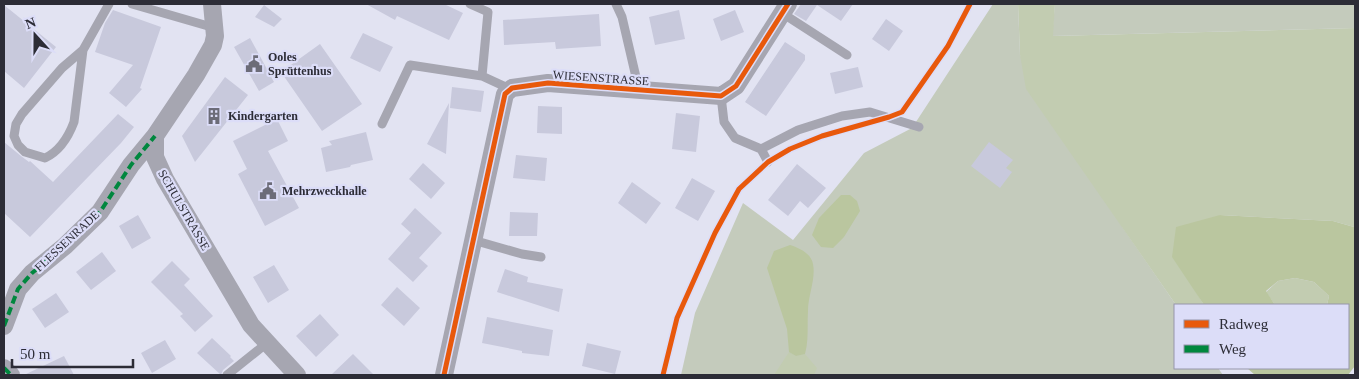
<svg xmlns="http://www.w3.org/2000/svg" width="1359" height="379" font-family="'Times New Roman',serif">
<style>
.green{fill:#c4cbbc}
.forest{fill:#c2ccb1}
.water{fill:#bac69f}
.building{fill:#c8c9dc}
.lines{fill:none;stroke-linecap:round;stroke-linejoin:round}
.lane{stroke:#a6a6b1;stroke-width:9}
.street{stroke:#a6a6b1;stroke-width:18}
.quiet{stroke:#00873e;stroke-width:4;stroke-dasharray:8 4;stroke-linecap:butt}
.cycleway-casing{stroke:#dcddf8;stroke-width:8}
.cycleway{stroke:#e8590c;stroke-width:5}
.labels{text-anchor:middle;stroke-width:4.5;stroke-linejoin:round;paint-order:stroke}
.poi-label{font-size:12px;font-weight:bold;fill:#2c2c36;stroke:#dcddf8;text-anchor:start}
.street-label{font-size:12px;fill:#2c2c36;stroke:#dcddf8}
</style>
<rect width="100%" height="100%" fill="#e2e3f2"/>
<path class="green" d="M993 4H1018L1020 55 1123 228 1176 305 1175 368H1218L1223 375H681L695 313 743 203 793 240 864 153 912 128Z
M1055 4H1355V28L1052 36Z"/>
<path class="forest" d="M1018 4H1055L1053 36 1355 28V238L1354 227 1333 221 1220 215 1190 282 1204 305H1176L1026 89 1020 55Z
M1295 278 1314 282 1329 296 1327 305H1275L1266 292 1278 281Z
M789 352 796 356 805 354 817 368 814 375H774Z"/>
<path class="water" d="M841 195H850L857 201 860 211 844 237 833 248 821 247 812 235 819 218Z
M1220 215 1333 221 1354 227 1355 238V366L1348 375H1255L1247 368H1348V305H1327L1329 296 1314 282 1295 278 1278 281 1266 291 1275 305H1204L1172 257 1176 227Z
M790 245C799 248 811 253 813 264 816 279 808 295 808 311 807 326 809 339 805 354L796 356 789 352 787 329 767 268 774 251Z"/>
<path class="building" d="M366 4H444L463 13 449 40 397 16 395 20Z
M801 4H853L841 21 817 5 806 21 794 14Z
M4 5 56 47 24 88 4 71Z
M264 5 282 19 274 27 255 17Z
M113 10 161 27 140 88 142 89 126 107 109 93 133 65 95 52 105 23Z
M679 10 685 39 655 45 649 17Z
M735 10 744 32 721 41 713 19Z
M599 14 601 46 556 49 555 42 504 45 503 20Z
M886 19 903 31 889 51 872 39Z
M363 33 393 47 380 72 350 58Z
M250 38 274 82 259 91 234 47Z
M785 42 805 55V60L766 116 745 102Z
M320 44 362 104 322 131 281 72Z
M858 67 863 87 835 94 830 73Z
M225 77 248 95 195 162 182 136Z
M452 87 484 91 481 112 450 108Z
M449 103 446 154 427 144Z
M538 106 562 107V134L537 133Z
M676 113 700 116 696 152 672 149Z
M118 114 134 127 121 143 30 237 4 213V142L21 156 29 162 30 161 53 182Z
M277 119 288 141 268 151 299 208 265 226 238 174 247 169 233 141Z
M366 132 373 160 351 165 350 167 326 172 321 148 332 145 329 141Z
M989 142 1013 160 1006 168 1012 172 1000 188 971 166Z
M516 155 547 158 545 181 513 178Z
M423 163 445 183 431 199 409 179Z
M797 164 826 188 808 208 800 201 788 216 768 200Z
M692 178 715 191 698 221 675 208Z
M632 182 661 203 646 224 618 203Z
M415 208 442 233 419 258 428 266 413 282 388 259 411 233 401 224Z
M510 212 538 213 537 236H509Z
M138 215 151 238 132 249 119 226Z
M102 252 116 271 91 290 76 272Z
M172 261 190 279 184 285 213 316 195 332 180 316 183 314 151 282Z
M274 265 289 290 268 303 253 277Z
M505 269 528 277 527 282 563 289 559 312 497 292Z
M397 287 420 308 404 326 381 305Z
M56 293 69 312 45 328 32 309Z
M320 314 339 335 316 357 296 336Z
M487 317 553 330 549 356 522 353V351L482 343Z
M212 338 231 356 230 357 234 361 223 370 221 375 197 353Z
M165 340 176 359 152 373 141 353Z
M587 343 621 351 615 374 582 366Z
M353 354 374 375H331Z
M64 356 74 375H24Z"/>
<g class="lines">
<path class="lane" d="M132 4 215 28
M470 4 488 12 482 76 510 89
M616 4 622 17 639 90
M782 13 847 55
M83 50 74 122C68 138 60 151 45 158L25 152 18 145 14 136 16 124 22 114 62 68 83 50 109 4
M721 96 724 122 735 138 761 149 798 130 842 116 870 112 919 127
M382 124 410 65 482 76
M761 149 768 162
M473 240 522 254 541 257
M227 375 267 343"/>
<path class="street" d="M212 4 215 36 213 45 196 75 155 136V157L165 179 251 325 297 375
M4 326 18 289 32 273 65 246 100 212 131 165 155 136
M4 368 11 375
M444 375 505 94 512 88 548 83 721 96 736 86 788 4"/>
<path class="quiet" d="M4 326 18 289 32 273 65 246 100 212 131 165 155 136
M4 368 11 375"/>
<g class="cycleway-casing">
<path id="cycleway" d="M444 375 505 94 512 88 548 83 721 96 736 86 788 4
M663 375 677 318 715 233 739 189 768 162 790 149 822 136 889 117 902 112 948 46 970 4"/>
</g>
<use href="#cycleway" class="cycleway"/>
</g>
<defs>
<g id="civic-bare" transform="scale(1.35)"><path d="M-.6-6.5H3V-4.5H.6V-3L4-1V1h2V6H-6V1h2V-1L-.6-3ZM-1.2 2.5V6h2.4V2.5Z" fill="#6c6c78" stroke="#dcddf8" stroke-width="2.5" paint-order="stroke"/></g>
<g id="building-bare" transform="scale(1.35)"><path d="M-4-6H4V6H1V3H-1V6H-4ZM-2.5-4.3h1.7v1.8h-1.7ZM.8-4.3h1.7v1.8H.8ZM-2.5-1h1.7V.8h-1.7ZM.8-1h1.7V.8H.8Z" fill="#6c6c78" stroke="#dcddf8" stroke-width="2.5" paint-order="stroke"/></g>
</defs>
<g fill-rule="evenodd">
<use href="#civic-bare" x="254" y="64"/>
<use href="#building-bare" x="214" y="116"/>
<use href="#civic-bare" x="268" y="191"/>
</g>
<g class="labels">
<g class="poi-label">
<text x="268" y="61">Ooles<tspan x="268" dy="14">Sprüttenhus</tspan></text>
<text x="228" y="120">Kindergarten</text>
<text x="282" y="195">Mehrzweckhalle</text>
</g>
<g class="street-label">
<text transform="translate(601 78) rotate(4)" y="4">WIESENSTRASSE</text>
<text transform="translate(184 210) rotate(60)" y="4">SCHULSTRASSE</text>
<text transform="translate(67 241) rotate(-43)" y="4">FLESSENRADE</text>
</g>
</g>
<rect width="1359" height="379" fill="none" stroke="#2c2c36" stroke-width="10"/>
<rect x="1174" y="304" width="175" height="65" fill="#dcddf8" stroke="#9696aa"/>
<rect x="1184" y="320" width="25" height="8" fill="#e8590c" stroke="#9696aa"/>
<text x="1219" y="329" font-size="15" fill="#2c2c36">Radweg</text>
<rect x="1184" y="345" width="25" height="8" fill="#00873e" stroke="#9696aa"/>
<text x="1219" y="354" font-size="15" fill="#2c2c36">Weg</text>
<g transform="translate(35 35) rotate(339)" stroke="#dcddf8" stroke-width="4" paint-order="stroke">
<path d="M0-4L9 19L0 12L-9 19Z" fill="#2c2c36"/>
<text y="-8" font-size="14" font-weight="bold" text-anchor="middle" fill="#2c2c36">N</text>
</g>
<path d="M12 359v8h121v-8" fill="none" stroke="#2c2c36" stroke-width="2.5"/>
<text x="20" y="359" font-size="15" fill="#2c2c36" stroke="#dcddf8" stroke-width="4" paint-order="stroke">50 m</text>
</svg>
